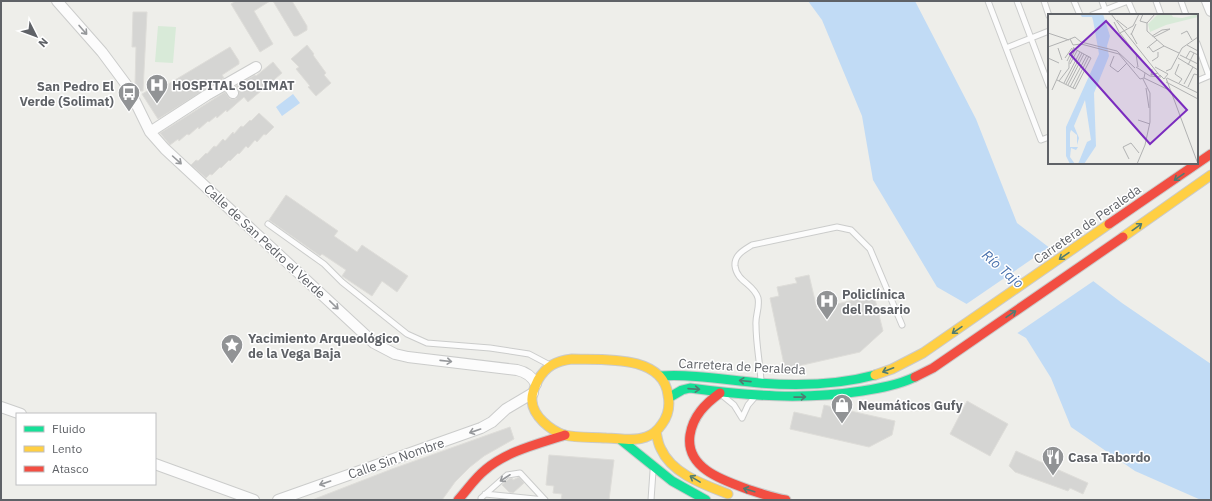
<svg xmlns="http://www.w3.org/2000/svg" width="1212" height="501" font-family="'IBM Plex Sans',sans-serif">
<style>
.green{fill:#d8ead8}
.water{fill:#c1dbf5}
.pier{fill:#eeeeea}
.building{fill:#d5d5d3;stroke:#deddd9}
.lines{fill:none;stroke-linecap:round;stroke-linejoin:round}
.lane-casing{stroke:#cbcccb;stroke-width:7}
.street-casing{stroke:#cbcccb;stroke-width:12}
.fast-casing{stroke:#cacaca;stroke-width:11}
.slow-casing{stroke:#cacaca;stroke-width:11}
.jam-casing{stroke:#cacaca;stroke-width:11}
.lane{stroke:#fcfcfc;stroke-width:5}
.street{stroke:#fcfcfc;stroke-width:10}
.fast{stroke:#16e098;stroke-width:9}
.slow{stroke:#ffcf43;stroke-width:9}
.jam{stroke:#f24e42;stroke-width:9}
.oneway{stroke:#96989b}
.oneway2{stroke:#507b71}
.labels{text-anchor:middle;stroke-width:3;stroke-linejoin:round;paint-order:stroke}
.poi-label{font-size:13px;font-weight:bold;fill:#5f6267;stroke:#fff;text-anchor:start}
.street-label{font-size:13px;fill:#5f6267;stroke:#fff}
.water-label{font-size:14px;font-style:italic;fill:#4a72ad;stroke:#fff}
.inset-road{fill:none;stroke:#b1b2b2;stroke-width:1}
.view{fill:#7b2cbf;fill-opacity:0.15;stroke:#7b2cbf;stroke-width:2}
.inset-edge{fill:none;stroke:#5f6267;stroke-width:2}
</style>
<rect width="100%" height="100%" fill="#eeeeea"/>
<path class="green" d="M158 26 176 27 173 63 155 62Z"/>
<path class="water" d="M808 1H915L976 119 1017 223 1122 303 1211 364V500H1201L1135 471 1071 427 1051 378 1026 338 937 287 873 180 862 116 822 20Z
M293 94 300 103 282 116 276 107Z"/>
<path class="pier" d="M1051 246 1095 280 1016 334 965 305Z"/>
<path class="building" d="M236 1H270L254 11 273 44 260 52 231 4Z
M273 1H292L307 26V30L297 36H294Z
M133 12H147L143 91H137L135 86 136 47H132Z
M307 45 314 54 313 55 326 73 324 75 331 83 316 96 308 87 310 86 296 69 299 67 291 59Z
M230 47 239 61V64L222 75 224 78 158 119 142 94 158 85 160 89Z
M273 62 282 73 248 102 244 97 227 112 226 110 217 118 216 116 209 122 208 121 199 129 198 127 189 135 187 134 179 141 178 139 170 145 160 133 225 92 230 99H236L239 93 236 86 255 75 256 76Z
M259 113 274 127 266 135 264 134 257 142 255 140 248 148 246 146 239 154 238 153 230 161 229 160 221 168 220 167 212 175 210 174 206 178 191 165 196 160 198 161 206 153 207 154 214 146 216 147 223 139 225 141 233 132 234 134 241 126 243 127 250 120 251 121Z
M286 195 338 231 334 236 357 252 362 245 408 276 397 292 382 281 372 296 342 276 346 270 322 254 320 256 269 220Z
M809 275 817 309 874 295 883 331 860 352 785 369 770 298 779 296 777 287 797 283 795 278Z
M967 401 1008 424 990 456 950 434Z
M824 405 895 421 892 435 869 447 790 429 794 412 821 418Z
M510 427 514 439 484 456 470 467 455 482 442 500H312L392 469Z
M1016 451 1088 483 1083 494 1070 488 1068 491 1015 472 1009 466Z
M549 455 614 460 609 500H561L562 494 553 493 554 486 546 485Z
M519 477 524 483 513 493 509 492 502 485 509 479 512 478 513 480Z"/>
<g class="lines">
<g class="lane-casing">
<path id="lane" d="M988 1 1041 140 1049 137
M1017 1 1049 86
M1044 1 1049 16
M1074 1 1080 15
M1102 1 1107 15
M1128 1 1134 15
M1156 1 1161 15
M1181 1 1186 15
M1092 15 1128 1
M1197 43 1209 76
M1006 48 1049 31
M1197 81 1211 75
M268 224 324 264 342 282 407 334 427 343 490 348 529 354 548 364
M761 381C760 363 756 344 756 325 755 316 760 308 758 298 754 284 737 282 735 266 734 255 744 250 752 245L837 227 851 230 870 249 902 325
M723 396 734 405 742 418
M742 418 748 405 754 398
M485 494 545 500
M481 500V498L507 475 520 473 545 500
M651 500 653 471"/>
</g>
<g class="street-casing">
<path id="street" d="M57 1 102 52 128 87 150 132 165 149 374 343 395 354 408 357 517 370C526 372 532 376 536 384
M1207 1 1211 11
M227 84 233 93
M150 132 207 95 256 67
M1 407 21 414
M155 464 254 500
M278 500 481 428 492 422 506 409 533 393"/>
</g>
<g class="fast-casing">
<path id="fast" d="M660 376C694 374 726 380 760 383 798 386 838 385 875 375
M670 397 682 390 690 388C748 396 804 400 862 391 880 388 898 385 915 377
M621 440 672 481 706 500"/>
</g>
<g class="slow-casing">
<path id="slow" d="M1123 237 1211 175
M572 359C602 360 663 354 668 395 670 405 668 416 662 424 658 430 652 435 646 437 633 442 620 438 606 438 593 437 577 438 564 435 550 430 533 416 532 401 531 394 535 386 538 380 546 366 556 361 572 359Z
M875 375 892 369 923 353 1109 224
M656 431C657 437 658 444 661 449 672 474 705 485 728 494"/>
</g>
<g class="jam-casing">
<path id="jam" d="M1109 224 1211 154
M915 377 933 368 1123 237
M720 393C705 404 693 416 690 435 685 469 725 481 750 490 762 494 774 498 786 500
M458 500C467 490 475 478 485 470 507 451 538 444 565 435"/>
</g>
<use href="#lane" class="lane"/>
<use href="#street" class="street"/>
<use href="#fast" class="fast"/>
<use href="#slow" class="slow"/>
<use href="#jam" class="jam"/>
</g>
<defs><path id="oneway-shaft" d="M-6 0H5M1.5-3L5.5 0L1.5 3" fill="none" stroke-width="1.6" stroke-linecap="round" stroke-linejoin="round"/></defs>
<g class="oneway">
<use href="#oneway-shaft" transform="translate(83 30) rotate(49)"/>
<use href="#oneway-shaft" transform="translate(177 160) rotate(42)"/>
<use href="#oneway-shaft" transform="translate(334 305) rotate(44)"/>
<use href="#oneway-shaft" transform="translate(446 361) rotate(6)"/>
<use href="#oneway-shaft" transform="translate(475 431) rotate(161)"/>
<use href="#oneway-shaft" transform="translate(505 478) rotate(147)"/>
<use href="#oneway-shaft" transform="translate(325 483) rotate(161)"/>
</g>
<g class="oneway2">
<use href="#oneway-shaft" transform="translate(1179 177) rotate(145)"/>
<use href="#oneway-shaft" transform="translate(1137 227) rotate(-36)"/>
<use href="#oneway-shaft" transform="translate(1064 256) rotate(145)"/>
<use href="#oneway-shaft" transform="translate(1011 314) rotate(-34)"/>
<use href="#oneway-shaft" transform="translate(957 330) rotate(145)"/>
<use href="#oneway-shaft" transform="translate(888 370) rotate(159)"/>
<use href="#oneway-shaft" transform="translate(745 381) rotate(-174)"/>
<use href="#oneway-shaft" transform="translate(694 389) rotate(4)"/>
<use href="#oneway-shaft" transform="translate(800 397) rotate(-1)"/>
<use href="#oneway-shaft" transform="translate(695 479) rotate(-149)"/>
<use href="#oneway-shaft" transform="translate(749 490) rotate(-163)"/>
</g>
<defs>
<g id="hospital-pin" transform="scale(1.15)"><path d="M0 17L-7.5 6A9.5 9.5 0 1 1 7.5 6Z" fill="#919395" stroke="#fff"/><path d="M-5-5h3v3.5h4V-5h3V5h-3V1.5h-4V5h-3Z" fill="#fff"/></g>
<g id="bus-pin" transform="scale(1.15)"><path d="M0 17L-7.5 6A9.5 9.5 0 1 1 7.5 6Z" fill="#919395" stroke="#fff"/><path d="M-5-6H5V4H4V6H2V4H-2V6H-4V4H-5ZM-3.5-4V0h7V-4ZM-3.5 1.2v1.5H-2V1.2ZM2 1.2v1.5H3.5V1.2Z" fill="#fff"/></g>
<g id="sight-pin" transform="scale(1.15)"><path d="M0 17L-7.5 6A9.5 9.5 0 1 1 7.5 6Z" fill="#919395" stroke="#fff"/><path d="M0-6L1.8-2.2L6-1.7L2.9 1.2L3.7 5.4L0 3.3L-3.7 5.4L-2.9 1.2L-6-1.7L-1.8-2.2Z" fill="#fff"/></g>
<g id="shop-pin" transform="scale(1.15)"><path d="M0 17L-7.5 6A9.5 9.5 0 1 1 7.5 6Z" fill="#919395" stroke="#fff"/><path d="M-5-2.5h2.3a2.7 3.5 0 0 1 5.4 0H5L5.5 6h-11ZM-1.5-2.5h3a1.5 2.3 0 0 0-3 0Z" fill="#fff"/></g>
<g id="restaurant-pin" transform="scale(1.15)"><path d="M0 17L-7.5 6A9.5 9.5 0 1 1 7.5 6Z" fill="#919395" stroke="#fff"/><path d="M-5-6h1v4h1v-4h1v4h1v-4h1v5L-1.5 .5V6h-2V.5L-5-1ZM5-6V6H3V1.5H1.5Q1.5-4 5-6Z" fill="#fff"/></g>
</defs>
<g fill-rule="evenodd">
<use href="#hospital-pin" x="157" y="85"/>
<use href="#bus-pin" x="129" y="93"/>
<use href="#hospital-pin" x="827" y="301"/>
<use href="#sight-pin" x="232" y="345"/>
<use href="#shop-pin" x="842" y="405"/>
<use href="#restaurant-pin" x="1053" y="457"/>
</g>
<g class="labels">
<g class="poi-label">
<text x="172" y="90">HOSPITAL SOLIMAT</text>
<text x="114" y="91" text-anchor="end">San Pedro El<tspan x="114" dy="15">Verde (Solimat)</tspan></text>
<text x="842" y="299">Policlínica<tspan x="842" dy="15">del Rosario</tspan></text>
<text x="248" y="343">Yacimiento Arqueológico<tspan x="248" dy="15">de la Vega Baja</tspan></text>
<text x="858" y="410">Neumáticos Gufy</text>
<text x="1068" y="462">Casa Tabordo</text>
</g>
<g class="street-label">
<text transform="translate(1087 224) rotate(-35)" y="5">Carretera de Peraleda</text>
<text transform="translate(265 241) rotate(43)" y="5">Calle de San Pedro el Verde</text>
<text transform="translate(742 366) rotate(3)" y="5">Carretera de Peraleda</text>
<text transform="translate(396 458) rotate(-19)" y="5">Calle Sin Nombre</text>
</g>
<g class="water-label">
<text transform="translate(1003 269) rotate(41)" y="5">Río Tajo</text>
</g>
</g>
<g transform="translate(1048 14)">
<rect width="150" height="150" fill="#eeeeea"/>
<path d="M110 0H123L125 3 134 4 150 0V3L118 11 102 18 100 10Z" fill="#d8ead8"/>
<path d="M32 0H55L62 22 59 32 61 42 46 79 48 132 36 150H30L39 128 43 126 37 86 26 112 31 124 29 131V121L23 116 22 119V133H30L28 136 23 134 22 143 27 150H22L18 142V113L51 40 45 6 44 3H34Z" fill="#c1dbf5"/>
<path class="inset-road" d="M63 0 112 62M95 0 92 7 99 9M107 0 99 9V17L116 32 131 39M69 6 79 14M66 8 72 20M0 19 21 26M83 19 89 30M133 20 139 17 144 26M83 21 88 10M104 22 114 16 122 15 106 23M139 31 150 37M0 33 22 25M101 33 105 38 116 32M10 34 14 46M99 34 109 26M132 41 150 50M66 42 62 52 70 58 79 49M0 44 11 49M17 44 24 34M130 44 150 56M138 44 142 37 150 41M19 47 26 33M104 47 110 43V38M22 50 29 37M131 50 127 60 134 65 131 69M140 51 146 39M88 53 102 62 113 63M90 53 88 40 72 19 85 12 91 0M107 53 120 60 116 65 112 61M87 54 69 37 33 28 27 23 22 25 25 31 33 30 71 40 92 65 96 64 97 59M104 55 103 61 110 59M118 57 123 55 134 34 150 23M96 64 121 76M118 64 150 150M119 64 150 79M9 66 27 75 43 44 25 34M11 67 21 54V48L27 36M118 68 150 85M16 69 32 38M18 70 34 39M136 70 145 53M20 71 36 40M22 73 39 41M140 73 146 60 150 61M25 74 41 42M98 74 101 94M4 76 13 56M90 106 102 110M81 145 75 133 83 129 91 139M89 150 97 131 102 108V79L95 65"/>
<path class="view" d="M58 7 139 96 102 130 22 40Z"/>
<rect width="150" height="150" class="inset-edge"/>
</g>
<rect width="1212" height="501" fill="none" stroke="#5f6267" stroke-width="4"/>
<rect x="16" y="413" width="140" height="72" fill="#ffffff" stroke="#bfc0c2"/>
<rect x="24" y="426" width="20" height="6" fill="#16e098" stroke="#bfc0c2"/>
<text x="52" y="433" font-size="12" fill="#5f6267">Fluido</text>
<rect x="24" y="446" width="20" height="6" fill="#ffcf43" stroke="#bfc0c2"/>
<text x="52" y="453" font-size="12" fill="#5f6267">Lento</text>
<rect x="24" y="466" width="20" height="6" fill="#f24e42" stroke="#bfc0c2"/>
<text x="52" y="473" font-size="12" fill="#5f6267">Atasco</text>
<g transform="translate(36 36) rotate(132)" stroke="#ffffff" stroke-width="3" paint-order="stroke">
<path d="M0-3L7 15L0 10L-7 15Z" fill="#5f6267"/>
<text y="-6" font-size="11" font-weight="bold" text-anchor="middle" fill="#5f6267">N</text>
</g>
</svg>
